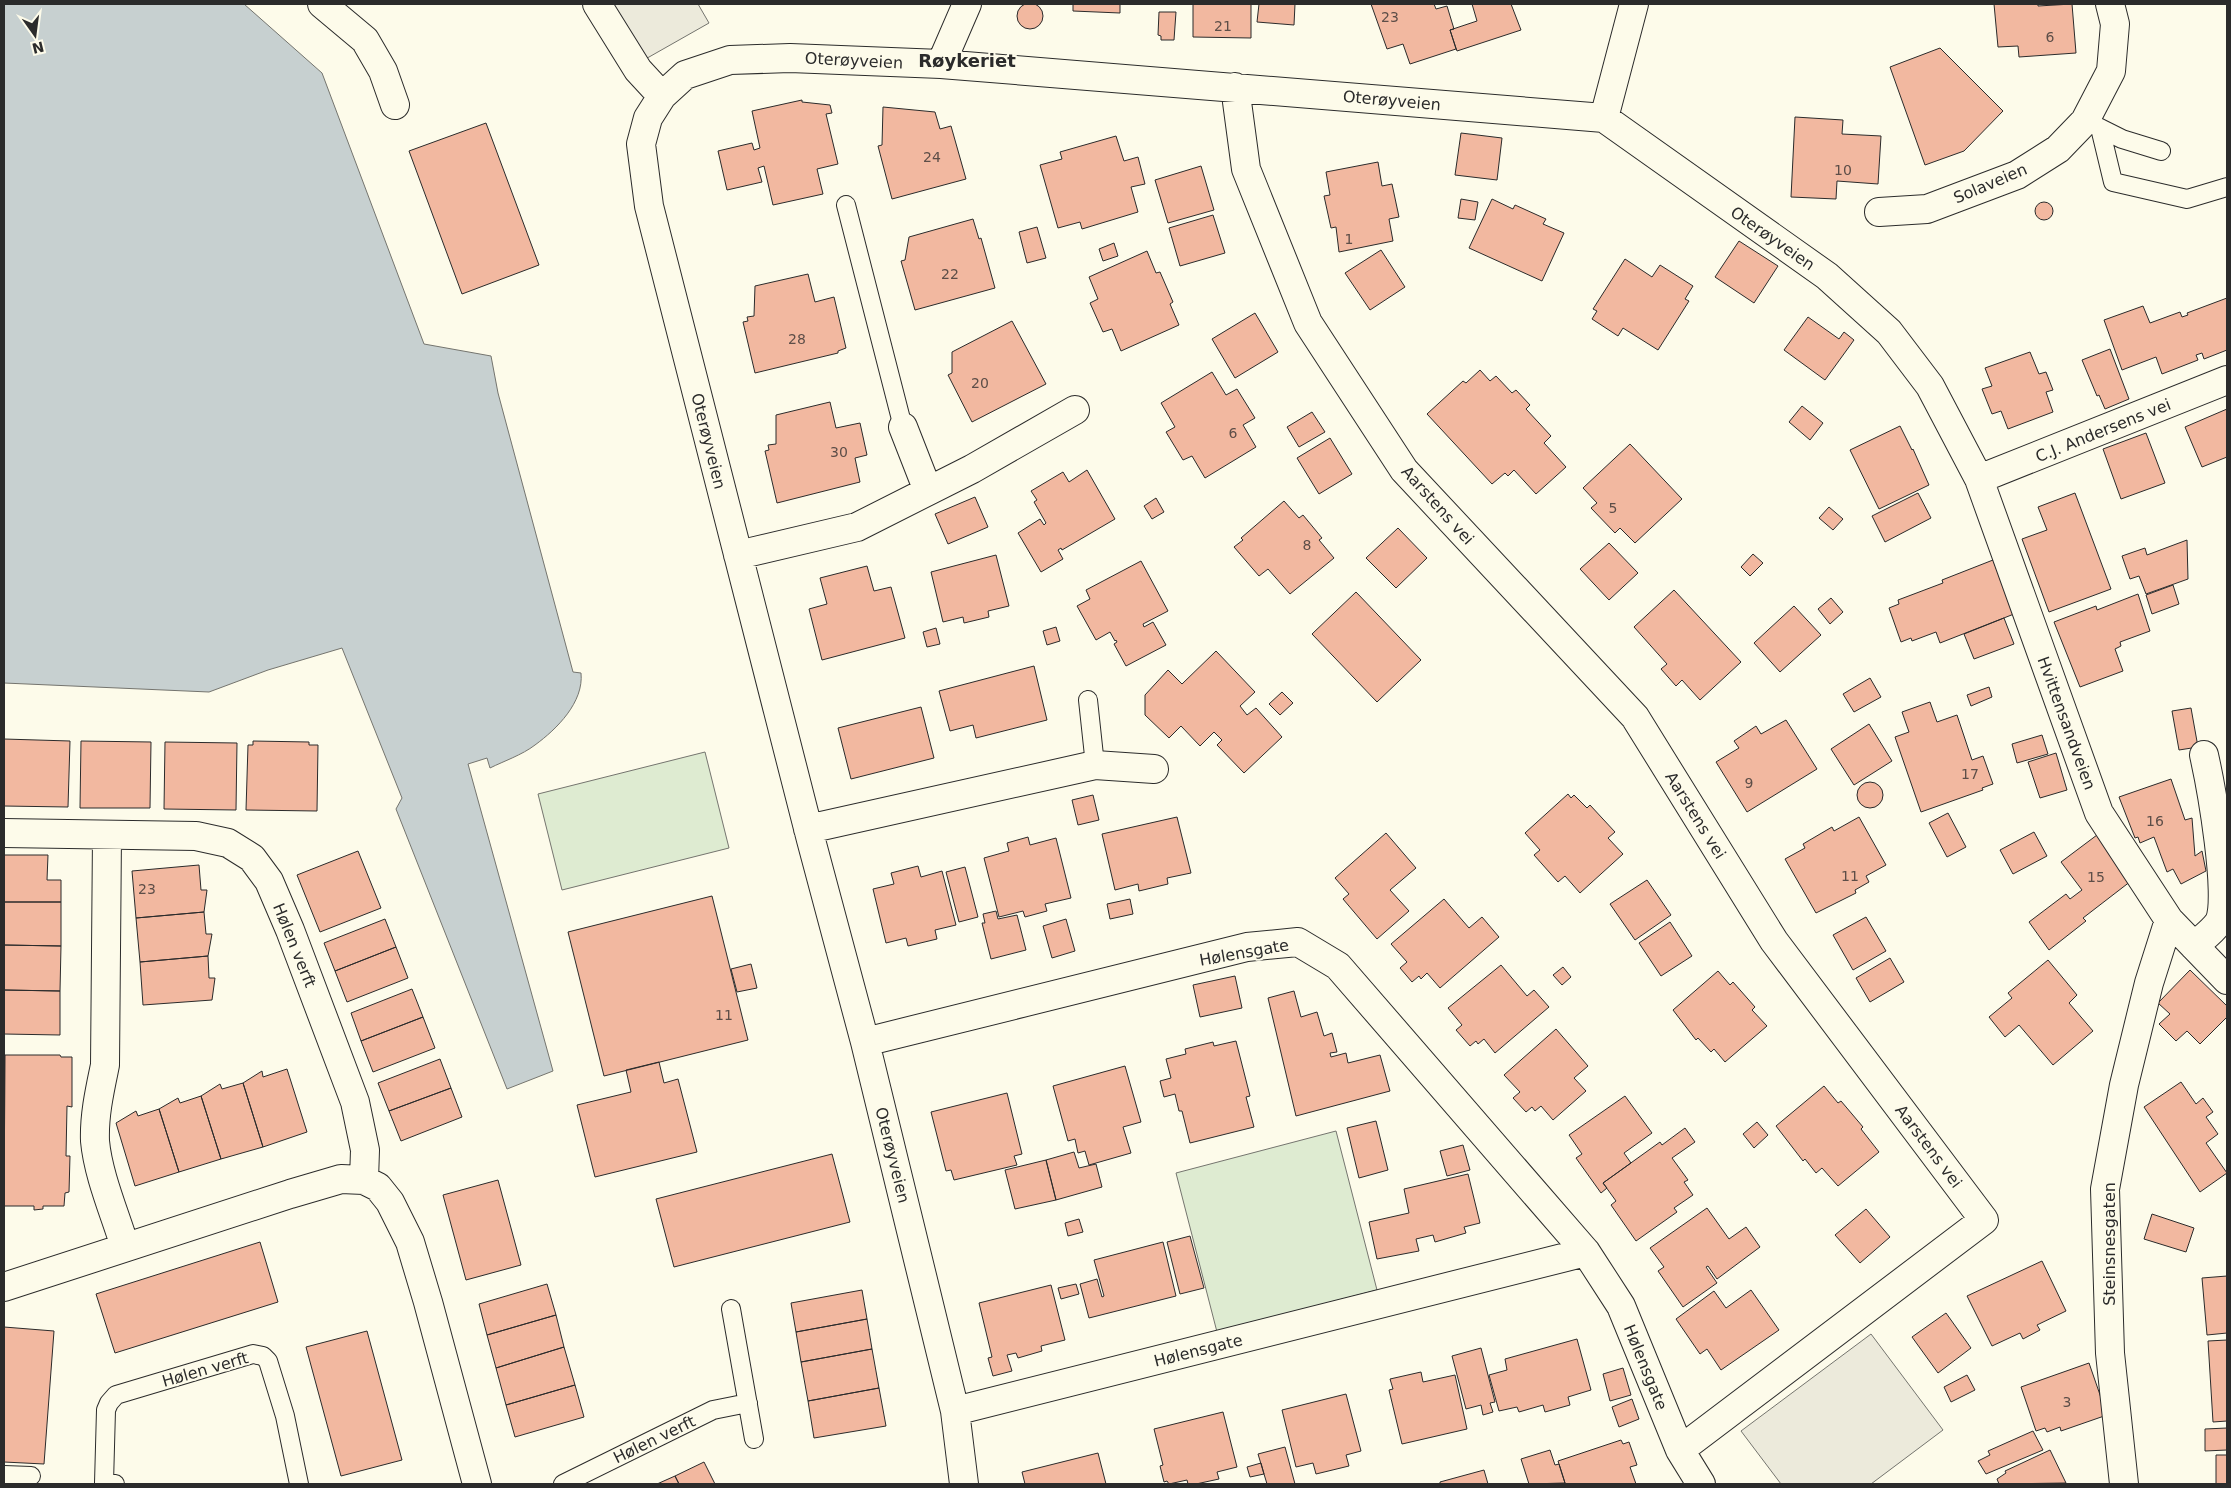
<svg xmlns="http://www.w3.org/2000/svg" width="2231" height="1488" font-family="'DejaVu Sans',sans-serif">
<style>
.green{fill:#deebd1;stroke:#74746e}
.parking{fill:#eceadb;stroke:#74746e}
.water{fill:#c7d0d0;stroke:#74746e}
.building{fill:#f2b8a0;stroke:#2b2b2b}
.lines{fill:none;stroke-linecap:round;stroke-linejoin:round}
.lane-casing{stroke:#2b2b2b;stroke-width:20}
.street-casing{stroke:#2b2b2b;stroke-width:30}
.lane{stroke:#fdfbea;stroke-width:18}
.street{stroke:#fdfbea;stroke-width:28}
.labels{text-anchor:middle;stroke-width:4;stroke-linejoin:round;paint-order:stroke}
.number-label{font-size:14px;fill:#5d4e48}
.street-label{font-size:16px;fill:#2b2b2b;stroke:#fdfbea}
.neighbourhood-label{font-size:18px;font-weight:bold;fill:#2b2b2b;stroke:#fdfbea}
</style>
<rect width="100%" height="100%" fill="#fdfbea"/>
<path class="green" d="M705 752 729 848 562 890 538 794Z
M1336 1131 1377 1290 1217 1332 1176 1173Z"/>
<path class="parking" d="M608 4H698L709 23 642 61Z
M1871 1334 1943 1430 1871 1484H1781L1741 1431Z"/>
<path class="water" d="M4 4H244L322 73 424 344 491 356 498 393 573 672 581 673C584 702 557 729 535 745 522 755 504 761 490 768L487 758 468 764 553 1071 507 1089 396 809 402 798 342 648 268 670 209 692 4 683Z"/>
<path class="building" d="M1017 16a13 13 0 1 1 26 0a13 13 0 1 1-26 0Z
M1073 4H1120V13L1073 11Z
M1193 4H1251V38L1193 37Z
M1259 4H1295L1294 25 1257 22Z
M1371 4H1434L1436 9 1447 6 1454 29 1450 30 1456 49 1410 64 1403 44 1387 49Z
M1472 4H1511L1521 30 1457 51 1450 30 1477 21Z
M1994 4H2038V6L2072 4 2076 53 2019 57 2018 46 1998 47Z
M1159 12H1176L1174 40H1161V36L1158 35Z
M1940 48 2003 111 1964 151 1925 165 1890 67Z
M802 100V102L830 105 832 113 826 114 838 164 817 169 823 194 773 205 764 166 758 168 762 182 727 190 718 151 752 143 754 150 760 148 752 111Z
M883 107 935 112 940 129 951 126 966 179 892 199 878 146 882 145Z
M1795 117 1843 120 1842 134 1881 136 1878 184 1837 181 1836 199 1791 197Z
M486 123 539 265 462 294 409 151Z
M1461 133 1502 138 1497 180 1455 175Z
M1116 136 1124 161 1138 157 1145 184 1131 187 1138 212 1082 229 1080 222 1058 228 1040 165 1062 159 1060 152Z
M1378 162 1382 186 1392 184 1399 217 1389 219 1393 241 1339 252 1336 227 1331 228 1324 196 1330 195 1326 172Z
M1201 166 1214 210 1168 223 1155 180Z
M1461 199 1478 202 1475 220 1458 218Z
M1492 199 1513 209 1515 205 1546 219 1543 224 1564 233 1542 281 1469 248Z
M2035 211a9 9 0 1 1 18 0a9 9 0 1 1-18 0Z
M1213 215 1225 253 1180 266 1169 228Z
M973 219 979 239 981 238 995 288 915 310 901 261 905 260 909 237Z
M1037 227 1046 258 1027 263 1019 232Z
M1739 241 1778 266 1754 303 1715 277Z
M1114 243 1118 256 1103 261 1099 249Z
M1381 250 1405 287 1370 310 1345 273Z
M1147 251 1156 273 1160 272 1173 302 1170 304 1179 325 1121 351 1112 329 1103 332 1090 303 1098 299 1089 277Z
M1625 259 1652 277 1660 265 1693 286 1685 299 1689 301 1658 350 1623 328 1618 336 1592 319 1597 311 1593 309Z
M808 274 815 302 834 297 846 348 838 351V353L755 373 743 322 748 321 747 317 754 316 755 286Z
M2227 298V350L2204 359 2202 353 2196 355 2198 360 2162 374 2156 357 2122 370 2104 320 2143 306 2150 323 2180 312 2182 317 2188 315 2187 313Z
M1255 313 1278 352 1235 378 1212 339Z
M1808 317 1839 339 1844 332 1854 340 1825 380 1784 350Z
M1012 321 1046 384 972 422 948 375 952 373V352Z
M2110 349 2129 399 2105 409 2099 395 2097 396 2082 360Z
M2030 352 2039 374 2046 372 2053 390 2046 392 2053 412 2008 429 2001 411 1992 414 1982 389 1992 386 1985 368Z
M1480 370 1490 381 1496 376 1512 393 1516 390 1530 405 1526 409 1551 436 1544 443 1566 467 1536 494 1514 470 1508 476 1505 473 1492 484 1427 414 1463 381 1466 383Z
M1212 372 1226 395 1237 389 1255 418 1243 425 1256 447 1205 478 1192 456 1183 460 1166 432 1175 427 1161 403Z
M830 402 836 428 860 423 867 455 855 458 860 482 777 503 765 451 769 450 768 445 776 444V415Z
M1802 406 1823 423 1810 440 1789 422Z
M2227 409V457L2202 467 2185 427Z
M1312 412 1325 432 1299 447 1287 427Z
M1900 426 1912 450 1913 449 1929 485 1879 509 1850 450Z
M2146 433 2165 483 2121 499 2103 449Z
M1330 438 1352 474 1319 494 1297 458Z
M1630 444 1682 499 1635 543 1620 528 1615 533 1591 508 1597 503 1583 488Z
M1087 470 1115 519 1062 550 1061 548 1058 550 1063 559 1041 572 1018 533 1040 519 1044 525 1046 523 1034 502 1037 500 1031 491 1063 472 1069 482Z
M1918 493 1931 518 1885 542 1872 516Z
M2075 493 2111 589 2049 612 2022 539 2047 530 2038 507Z
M975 497 988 527 948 544 935 514Z
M1156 498 1164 512 1152 519 1144 506Z
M1284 501 1299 518 1303 515 1322 538 1319 540 1334 558 1290 594 1268 569 1259 576 1234 547 1243 540 1241 538Z
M1829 507 1843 519 1833 530 1819 518Z
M1398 528 1427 558 1396 588 1366 558Z
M2187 540 2188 579 2146 594 2139 576 2130 579 2122 556 2145 548 2147 555Z
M1609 543 1638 573 1609 600 1580 569Z
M1753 554 1763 563 1750 576 1741 567Z
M996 555 1009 606 988 611 989 617 964 623 963 617 943 622 931 572Z
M1993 560 2014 614 1940 643 1936 632 1912 641 1911 638 1901 642 1889 608 1899 604 1898 600 1943 583 1942 580Z
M1141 561 1168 611 1143 624 1144 627 1153 622 1166 645 1126 666 1114 644 1117 642 1116 640 1115 641 1110 632 1096 640 1077 606 1090 599 1086 590Z
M867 566 874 591 891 587 905 638 822 660 809 609 827 604 820 578Z
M2173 585 2179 604 2152 614 2146 595Z
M1674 590 1741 662 1700 700 1682 680 1676 686 1661 669 1667 664 1634 627Z
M1356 592 1421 660 1377 702 1312 634Z
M2138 594 2150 631 2120 642 2121 646 2115 649 2123 671 2080 687 2054 622 2096 606 2097 610Z
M1831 598 1843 612 1830 624 1818 609Z
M1794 606 1821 635 1780 672 1754 643Z
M2004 618 2014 644 1974 659 1964 634Z
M1056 627 1060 641 1047 645 1043 631Z
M936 628 940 644 927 647 923 632Z
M1216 651 1255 692 1240 706 1247 715 1256 708 1282 737 1244 773 1217 745 1222 740 1214 732 1200 746 1181 726 1169 738 1145 715V695L1168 670 1182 684Z
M1034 666 1047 720 976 738 973 725 950 731 939 691Z
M1870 678 1881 697 1854 712 1843 694Z
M1989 687 1992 697 1971 706 1967 695Z
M1282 692 1293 703 1280 715 1269 704Z
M1930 702 1937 722 1957 715 1972 760 1983 756 1993 784 1982 788 1983 790 1921 812 1895 737 1909 732 1902 712Z
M921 707 934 758 851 779 838 728Z
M2191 708 2198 747 2179 750 2172 711Z
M1786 720 1817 769 1747 812 1716 762 1739 748 1734 741 1756 726 1761 734Z
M1869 724 1892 761 1854 785 1831 749Z
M2042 735 2048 754 2017 763 2012 744Z
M4 739 70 741 68 807 4 806Z
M81 741 151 742 150 808H80Z
M253 741 309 742V745H318L317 811 246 810 248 745H253Z
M165 742 237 743 236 810 164 809Z
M2056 753 2067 790 2040 798 2028 762Z
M2171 779 2185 820 2192 818 2195 856 2202 851 2206 871 2181 884 2173 869 2167 872 2154 837 2140 843 2138 837 2135 838 2119 797Z
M1857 795a13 13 0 1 1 26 0a13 13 0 1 1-26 0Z
M1568 794 1571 798 1574 795 1587 808 1590 805 1615 832 1608 838 1623 854 1580 893 1565 876 1558 882 1534 855 1540 850 1525 833Z
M1093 795 1099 820 1078 825 1072 800Z
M1948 813 1966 847 1947 857 1929 823Z
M1177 817 1191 873 1167 878 1168 884 1139 891 1138 884 1115 890 1102 834Z
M1859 817 1886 865 1866 876 1869 882 1855 890 1856 893 1816 913 1785 859 1805 848 1803 844 1832 827 1834 831Z
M2034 832 2047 856 2013 874 2000 850Z
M1386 833 1416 868 1390 890 1409 911 1377 939 1343 899 1349 894 1335 878Z
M2097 835 2131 881 2083 918 2086 921 2049 950 2029 922 2066 894 2070 899 2082 890 2061 862Z
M1028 837 1030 845 1056 838 1071 898 1045 904 1047 911 1025 917 1023 911 999 917 984 858 1009 851 1007 843Z
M358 851 381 908 320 932 297 875Z
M4 855H48L47 880H61V902H4Z
M199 865 201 890H207L204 912 136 918 132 871Z
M918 866 921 877 942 871 956 925 935 930 937 939 908 946 906 938 886 943 873 889 894 884 891 873Z
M965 867 978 917 959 922 946 872Z
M1647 880 1671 915 1635 940 1610 904Z
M712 896 748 1040 604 1076 568 932Z
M1130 899 1133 914 1110 919 1107 904Z
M1444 899 1469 928 1482 917 1499 937 1440 988 1427 973 1421 979 1419 976 1412 982 1400 968 1407 962 1391 944Z
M4 902H61V946L4 945Z
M996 911 998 919 1017 915 1026 950 991 959 982 923H985L983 914Z
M204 912 206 934H212L208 956 140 962 136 918Z
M1866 917 1886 951 1853 970 1833 935Z
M385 919 396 947 335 971 324 943Z
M1066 919 1075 951 1052 958 1043 926Z
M1670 922 1692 956 1661 976 1639 943Z
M4 945 61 946 60 991 4 990Z
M396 947 408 978 347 1002 335 971Z
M208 956 209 978H215L212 1000 143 1005 140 962Z
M1890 958 1904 982 1870 1002 1856 978Z
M2048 960 2077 995 2069 1003 2093 1031 2053 1065 2019 1025 2005 1037 1989 1017 2012 998 2008 993Z
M751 964 757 988 737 992 731 969Z
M1501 965 1527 996 1534 990 1549 1007 1495 1053 1484 1039 1478 1044 1476 1041 1470 1046 1456 1030 1462 1025 1448 1008Z
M1563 967 1571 977 1562 985 1553 975Z
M2190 970 2227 1006V1017L2200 1044 2187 1031 2176 1041 2159 1024 2170 1014 2158 1003Z
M1718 971 1730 985 1733 982 1755 1007 1752 1010 1767 1026 1725 1062 1714 1049 1711 1052 1698 1038 1696 1040 1673 1010Z
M1235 976 1242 1008 1200 1017 1193 985Z
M412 989 423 1017 361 1041 351 1013Z
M4 990 60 991V1035L4 1034Z
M1294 991 1301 1017 1317 1012 1324 1036 1332 1033 1337 1052 1330 1053 1331 1057 1346 1053 1348 1063 1380 1055 1390 1091 1296 1116 1268 998Z
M423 1017 435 1048 373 1072 361 1041Z
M1556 1029 1588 1066 1574 1078 1586 1091 1553 1120 1541 1106 1535 1111 1532 1107 1526 1112 1513 1098 1520 1092 1504 1075Z
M1236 1041 1250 1096 1246 1097 1254 1127 1190 1143 1182 1111H1179L1175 1094 1164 1097 1160 1081 1171 1078 1166 1059 1186 1054 1185 1049 1213 1042 1214 1046Z
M5 1055H60L61 1057H72V1107L67 1106 66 1156H70L69 1192 65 1193 64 1206H43V1209L34 1210V1206H4Z
M440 1059 451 1088 389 1111 378 1083Z
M659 1062 664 1083 678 1079 697 1152 595 1177 577 1105 631 1092 626 1070Z
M1125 1066 1141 1122 1123 1127 1131 1153 1089 1165 1085 1151 1078 1153 1075 1139 1068 1141 1053 1086Z
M287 1069 307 1132 263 1147 243 1083 262 1071 263 1077Z
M2181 1082 2196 1104 2203 1098 2213 1112 2206 1117 2218 1134 2206 1143 2227 1173 2200 1192 2144 1107Z
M243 1083 263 1147 221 1159 201 1096 220 1084 222 1089Z
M1824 1086 1838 1103 1841 1101 1863 1127 1861 1129 1879 1152 1838 1186 1822 1168 1816 1173 1805 1159 1803 1161 1776 1126Z
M451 1088 462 1117 401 1141 389 1111Z
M1007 1093 1022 1154 1014 1156 1017 1165 954 1180 951 1170 946 1171 931 1112Z
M201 1096 221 1159 179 1172 159 1109 178 1098 180 1103Z
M1625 1096 1652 1133 1624 1153 1631 1163 1603 1183 1607 1188 1601 1193 1576 1158 1582 1154 1569 1135Z
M159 1109 179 1172 135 1186 116 1123 136 1111 138 1116Z
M1376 1121 1388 1170 1359 1178 1347 1128Z
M1757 1122 1768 1135 1754 1148 1743 1134Z
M1685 1128 1695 1142 1672 1158 1688 1180 1684 1182 1693 1195 1674 1208 1677 1212 1636 1241 1611 1205 1616 1201 1603 1183 1660 1142 1662 1145Z
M1463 1145 1470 1170 1447 1176 1440 1151Z
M1074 1152 1079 1168 1096 1164 1102 1187 1056 1200 1046 1160Z
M832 1154 850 1222 674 1267 656 1199Z
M1046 1160 1056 1200 1015 1209 1005 1170Z
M1468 1174 1480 1223 1464 1227 1466 1233 1435 1242 1433 1235 1416 1239 1419 1251 1377 1259 1369 1222 1409 1213 1404 1189Z
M498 1180 521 1265 466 1280 443 1195Z
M1707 1208 1729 1239 1746 1227 1760 1247 1717 1279 1708 1266 1706 1267 1717 1283 1683 1307 1658 1271 1664 1267 1650 1248Z
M1866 1209 1890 1237 1860 1263 1835 1235Z
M2152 1214 2194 1228 2186 1252 2144 1239Z
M1079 1219 1083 1232 1068 1236 1065 1223Z
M1190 1236 1204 1288 1180 1294 1167 1242Z
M260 1242 278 1302 115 1353 96 1294Z
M1163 1242 1176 1296 1089 1318 1080 1284 1097 1279 1102 1297 1104 1296 1094 1260Z
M2042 1261 2066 1311 2037 1325 2040 1330 2023 1339 2020 1333 1992 1346 1967 1296Z
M2227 1276V1333L2207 1335 2202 1278Z
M547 1284 556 1315 487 1335 479 1304Z
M1076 1284 1079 1294 1061 1299 1058 1288Z
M1051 1285 1065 1340 1041 1346 1042 1351 1018 1358 1016 1353 1007 1355 1012 1371 993 1376 988 1358 992 1357 979 1303Z
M862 1290 867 1319 796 1332 791 1303Z
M1751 1290 1779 1330 1721 1370 1707 1349 1700 1354 1676 1319 1714 1291 1726 1308Z
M1946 1313 1971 1348 1938 1373 1912 1337Z
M556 1315 564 1347 496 1368 487 1335Z
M867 1319 872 1349 801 1362 796 1332Z
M4 1327 54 1331 44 1464 4 1462Z
M367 1331 402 1460 341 1476 306 1347Z
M1577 1339 1591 1390 1568 1397 1570 1405 1545 1412 1543 1405 1519 1412 1517 1407 1499 1411 1489 1375 1507 1370 1505 1359Z
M2227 1340V1421L2213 1422 2208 1341Z
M564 1347 575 1385 506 1405 496 1368Z
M1481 1348 1495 1402 1490 1403 1493 1412 1483 1415 1481 1405 1466 1409 1452 1356Z
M872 1349 879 1388 808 1401 801 1362Z
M2089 1363 2107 1415 2061 1431 2060 1427 2047 1432 2045 1428 2036 1431 2021 1387Z
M1623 1368 1631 1395 1610 1401 1603 1374Z
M1421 1372 1423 1382 1455 1375 1467 1429 1402 1444 1389 1390 1393 1389 1390 1379Z
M1967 1375 1975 1390 1951 1402 1944 1387Z
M575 1385 584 1417 515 1437 506 1405Z
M879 1388 886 1426 814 1438 808 1401Z
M1346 1394 1361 1451 1346 1455 1349 1466 1316 1474 1313 1463 1296 1467 1282 1410Z
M1632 1399 1639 1419 1619 1427 1612 1407Z
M1223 1412 1237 1467 1217 1472 1219 1479 1196 1484H1188L1187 1480 1169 1484 1167 1481 1164 1482 1160 1466 1163 1465 1154 1429Z
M2227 1428V1450L2205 1451V1429Z
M2033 1431 2043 1450 1986 1474 1978 1461 1990 1455 1988 1451Z
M1621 1440 1623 1444 1629 1442 1637 1465 1630 1467 1636 1484H1562L1565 1483 1558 1461Z
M1285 1447 1295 1484H1267L1258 1454Z
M1550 1450 1555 1465 1559 1464 1565 1483 1529 1484 1521 1459Z
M2050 1450 2066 1483 1999 1484 1997 1479 2006 1473 2005 1471Z
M1098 1453 1106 1484H1025L1022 1472Z
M2216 1455H2227V1484H2216Z
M704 1462 715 1484H679L675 1476Z
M1261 1463 1264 1474 1250 1477 1247 1467Z
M1484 1470 1488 1484H1440V1482Z
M675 1476 679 1484H657Z"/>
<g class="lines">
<g class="lane-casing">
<path id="lane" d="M2092 124 2122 139 2161 151
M2100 128 2113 182 2187 199 2227 187
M846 205 903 427
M1088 700 1095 765
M731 1309 754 1439
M4 1475 31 1476
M115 1484 104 1483 106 1410 109 1403 116 1395 253 1354 263 1356 268 1361 285 1416 299 1484
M563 1484 713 1410 748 1403"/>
</g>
<g class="street-casing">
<path id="street" d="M322 4 365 40 383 71 395 105
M597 4 638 70 662 96
M941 64 967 4
M1235 87 1246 169 1308 323 1404 470 1635 717 1774 941 1984 1220 1680 1450
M1604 118 1634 4
M1879 212 1927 209 2017 175 2058 149 2085 121 2111 71 2115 24 2110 4
M903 427 928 491
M1979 479 2227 380
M738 555 857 527 972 469 1075 410
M808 829 1095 765 1154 769
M4 833 196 836 228 843 252 858 269 881 290 930 355 1102 365 1150 364 1180
M107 835 105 1065C100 1089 94 1115 95 1141 98 1175 115 1214 125 1247
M2194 946C2202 939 2213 931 2219 922 2231 898 2211 786 2204 755
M865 1042 1247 947 1298 942 1338 966 1586 1252 1621 1306 1680 1450 1701 1484
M4 1287 290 1194 341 1179 364 1180 378 1187 390 1202 410 1242 428 1302 477 1484
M955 1411 1586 1252
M964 1484 955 1411 865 1042 811 840 649 206 641 144 648 118 662 96 685 75 730 60 790 58 941 64 1604 118 1827 276 1889 332 1930 386 1979 479 2099 813 2169 920 2227 980
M2124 1484 2110 1353 2105 1189 2124 1085 2149 983 2169 920"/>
</g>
<use href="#lane" class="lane"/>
<use href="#street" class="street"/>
</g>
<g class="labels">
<g class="number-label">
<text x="1390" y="22">23</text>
<text x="1223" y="31">21</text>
<text x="2050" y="42">6</text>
<text x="932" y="162">24</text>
<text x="1843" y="175">10</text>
<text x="1349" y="244">1</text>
<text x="950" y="279">22</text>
<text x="797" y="344">28</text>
<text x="980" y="388">20</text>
<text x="1233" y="438">6</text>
<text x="839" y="457">30</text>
<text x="1613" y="513">5</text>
<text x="1307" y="550">8</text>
<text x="1970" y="779">17</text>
<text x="1749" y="788">9</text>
<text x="2155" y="826">16</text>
<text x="1850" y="881">11</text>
<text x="2096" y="882">15</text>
<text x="147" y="894">23</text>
<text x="724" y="1020">11</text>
<text x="2067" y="1407">3</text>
</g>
<g class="street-label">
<text transform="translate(854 60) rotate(3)" y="6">Oterøyveien</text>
<text transform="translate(1392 100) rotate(5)" y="6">Oterøyveien</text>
<text transform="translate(1990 183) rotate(-23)" y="6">Solaveien</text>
<text transform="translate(1773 238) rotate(35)" y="6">Oterøyveien</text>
<text transform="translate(2103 430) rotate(-22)" y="6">C.J. Andersens vei</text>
<text transform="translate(709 441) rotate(76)" y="6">Oterøyveien</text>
<text transform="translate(1438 505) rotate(48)" y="6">Aarstens vei</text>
<text transform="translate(2067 723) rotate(70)" y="6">Hvittensandveien</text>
<text transform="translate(1696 815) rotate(58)" y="6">Aarstens vei</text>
<text transform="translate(295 945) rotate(68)" y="6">Hølen verft</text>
<text transform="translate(1244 952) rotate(-10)" y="6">Hølensgate</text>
<text transform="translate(1929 1146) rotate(53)" y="6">Aarstens vei</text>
<text transform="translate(893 1155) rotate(76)" y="6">Oterøyveien</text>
<text transform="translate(2109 1244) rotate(-90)" y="6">Steinsnesgaten</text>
<text transform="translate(1198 1350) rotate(-14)" y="6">Hølensgate</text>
<text transform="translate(1646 1367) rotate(68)" y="6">Hølensgate</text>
<text transform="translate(205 1369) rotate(-16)" y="6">Hølen verft</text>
<text transform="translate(654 1439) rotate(-26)" y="6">Hølen verft</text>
</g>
<g class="neighbourhood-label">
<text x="967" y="67">Røykeriet</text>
</g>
</g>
<rect width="2231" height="1488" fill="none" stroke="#2b2b2b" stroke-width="10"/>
<g transform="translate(35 35) rotate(166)" stroke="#fdfbea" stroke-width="4" paint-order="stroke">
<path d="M0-4L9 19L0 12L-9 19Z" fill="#2b2b2b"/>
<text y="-8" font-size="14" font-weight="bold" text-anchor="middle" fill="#2b2b2b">N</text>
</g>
</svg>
